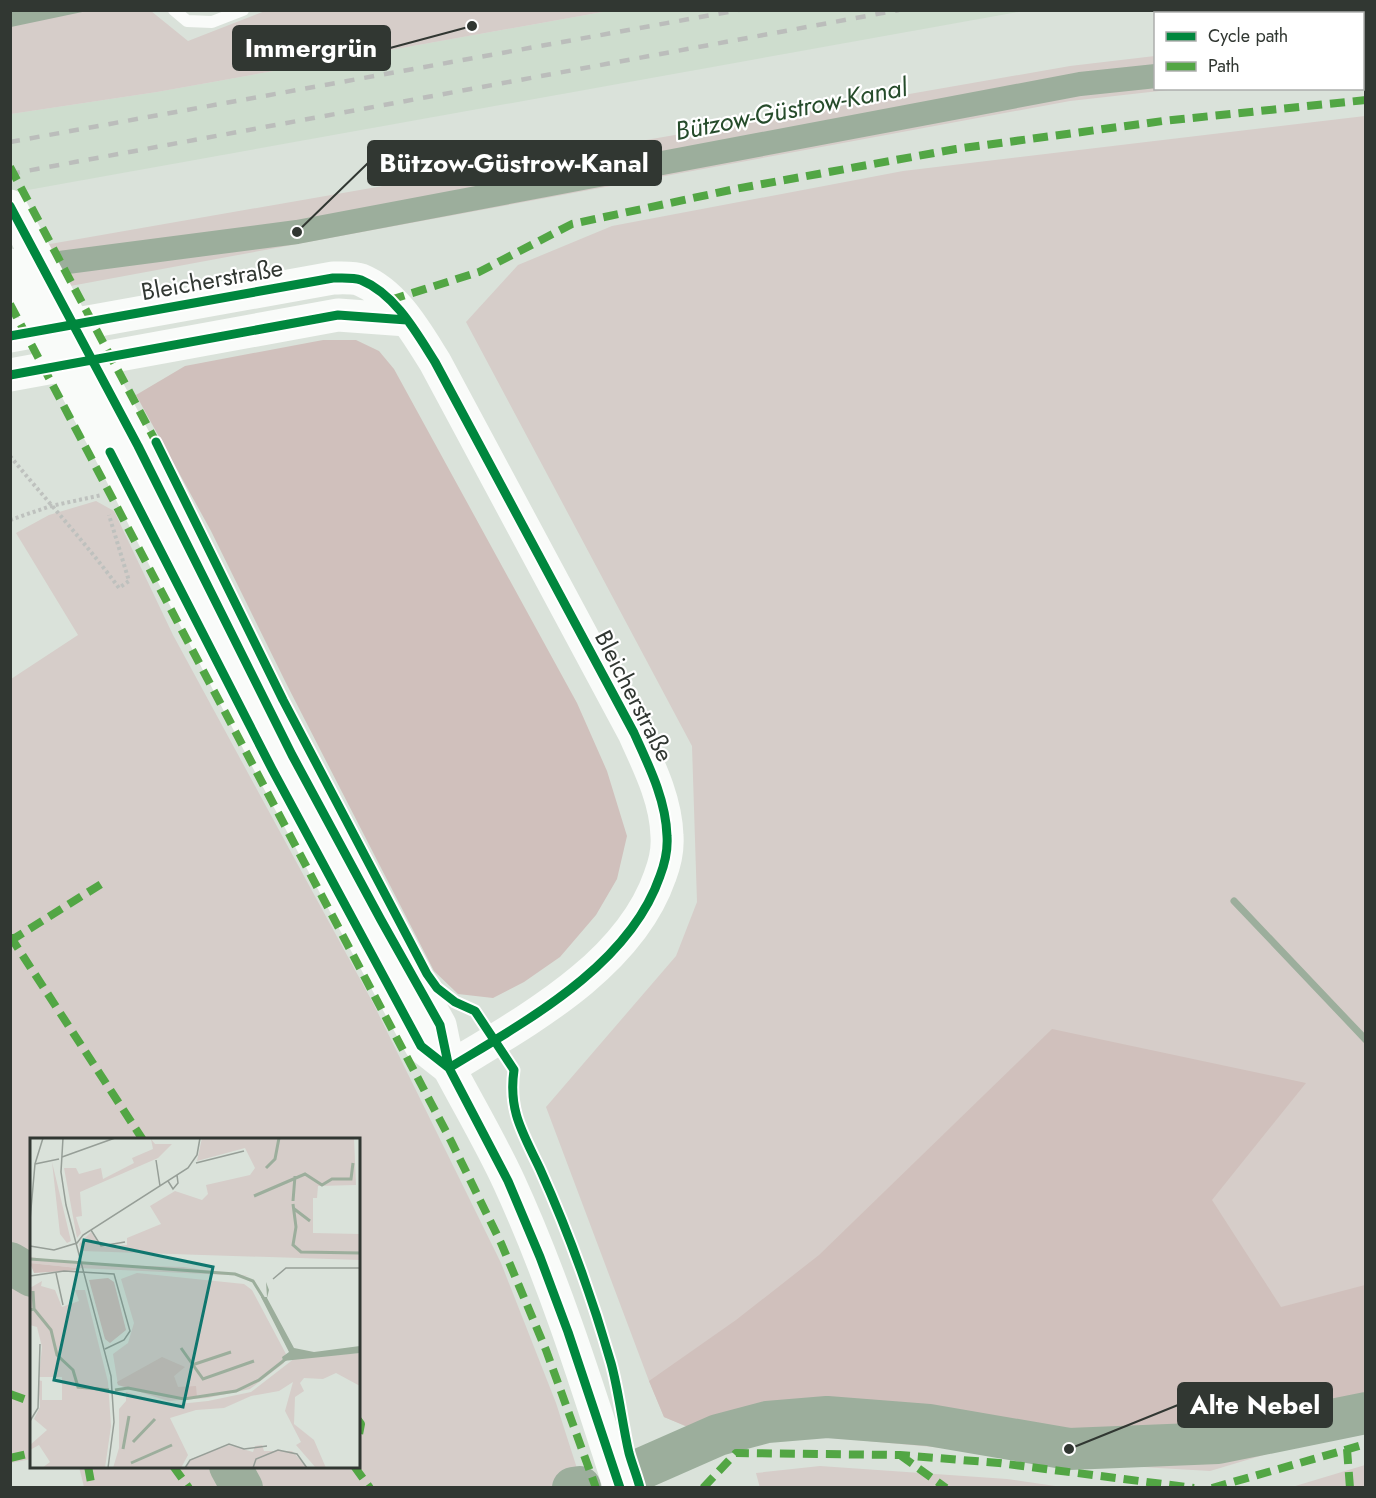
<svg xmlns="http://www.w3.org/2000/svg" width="1376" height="1498" font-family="Jost,sans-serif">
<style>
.built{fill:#ceddce}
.green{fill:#d6cdc9}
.forest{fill:#d0c0bc}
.water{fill:#9cae9c}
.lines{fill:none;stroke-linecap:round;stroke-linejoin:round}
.stream{stroke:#9cae9c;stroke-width:7}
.canal{stroke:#9cae9c;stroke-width:24}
.river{stroke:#9cae9c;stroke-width:42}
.path{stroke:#bec1be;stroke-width:4;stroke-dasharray:3 3;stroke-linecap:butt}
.service{stroke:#f9fbf9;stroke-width:12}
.secondary{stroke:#f9fbf9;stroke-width:33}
.primary{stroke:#f9fbf9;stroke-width:33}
.rail{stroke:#bbbdbb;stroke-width:4.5;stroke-dasharray:10 10;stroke-linecap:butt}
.quiet{stroke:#52a644;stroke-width:8;stroke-dasharray:15 8;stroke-linecap:butt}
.cycleway-casing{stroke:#fff;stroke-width:13}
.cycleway{stroke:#00873e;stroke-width:9}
.labels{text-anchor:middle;stroke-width:4.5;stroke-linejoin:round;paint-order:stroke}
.street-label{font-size:24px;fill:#313732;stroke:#fff}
.water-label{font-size:26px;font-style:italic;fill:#264c2b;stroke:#fff}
.inset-river{fill:none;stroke:#9cae9c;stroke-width:3}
.inset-road{fill:none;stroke:#969e97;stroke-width:1.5}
.view{fill:#0f766e;fill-opacity:0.15;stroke:#0f766e;stroke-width:3}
.inset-edge{fill:none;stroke:#313732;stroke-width:3}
.leader{fill:none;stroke:#313732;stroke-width:2}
.callout-dot{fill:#313732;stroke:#fff;stroke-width:2}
.callout{fill:#313732;stroke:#313732;stroke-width:2}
.callout-label{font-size:26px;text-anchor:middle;font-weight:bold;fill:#fff}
</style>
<rect width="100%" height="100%" fill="#dae2da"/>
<path class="built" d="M608 11H1024L11 193V114L157 92Z"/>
<path class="green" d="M11 11H151L188 41 265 11H608L157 92 11 114Z
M1155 56 1156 88 1177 89 1070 101 11 297 10 251 1070 66Z
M1365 116V1425L1210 1471 1073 1463 965 1450 824 1437 737 1442 695 1430 664 1417 649 1381 546 1107 676 956 697 902 692 746 466 322 518 265 612 226 903 171Z
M96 501 114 511 173 635 373 1003 501 1263 556 1403 583 1487H84L79 1467 358 1466V1140H32L31 1459 11 1463V679L78 635 16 533 49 515Z
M1365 1465V1487H1292Z
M820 1466 1007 1479 1062 1487 760 1488 756 1473Z"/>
<path class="forest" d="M323 340H356L379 351 394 369 577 703 607 771 627 836 617 879 596 915 560 957 524 982 493 998 458 994 434 971 287 685 211 531 136 395 185 366Z
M1052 1029 1306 1083 1212 1200 1281 1307 1365 1285V1407L1219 1436 1074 1441 928 1418 827 1412 773 1414 695 1430 664 1417 649 1381 736 1320 819 1255Z"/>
<path class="water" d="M11 10H87V11L11 27Z"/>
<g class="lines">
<path class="stream" d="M1234 901 1366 1040"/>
<path class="canal" d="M1362 54 1366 53
M29 267 297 232 1080 84 1156 76"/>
<path class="river" d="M10 1263 32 1276
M230 1466 242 1488
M643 1468 718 1435 767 1422 827 1417 929 1425 1069 1449 1218 1443 1366 1413
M573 1488 580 1487"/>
<path class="path" d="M10 456C46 500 85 542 119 588L129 581 109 515
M10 520 51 506 102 495"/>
<path class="service" d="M174 10 187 21 212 22 243 10"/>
<path class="secondary" d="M449 1068C469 1106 491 1143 509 1182 554 1280 587 1385 620 1488"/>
<path class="primary" d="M10 206 138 446 292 755 381 920 440 1025 449 1068
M10 265 110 452 272 769 421 1046 449 1068
M10 336 333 278C341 278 353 277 361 280 395 294 416 332 435 362L634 733C649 766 666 800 667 836 668 850 665 863 660 876 629 966 526 1021 449 1068
M10 375 338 315 407 320"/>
<path class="rail" d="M10 142 739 10
M10 174 899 10"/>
<path class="quiet" d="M10 167 156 442
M390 300 479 272 572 224 735 189 956 149 1163 121 1366 100
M10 304 451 1141 501 1243 546 1350 596 1488
M10 936 143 1140
M10 941 106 881
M10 1394 32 1402
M358 1420 361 1424 358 1440
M1347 1449 1350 1488
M900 1455 946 1488
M10 1458 32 1453
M88 1466 92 1488
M173 1466 189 1488
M354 1466 370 1488
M703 1488 736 1453 900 1455 999 1463 1194 1488
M1212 1488 1366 1444"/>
<g class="cycleway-casing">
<path id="cycleway" d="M10 206 138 446 292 755 381 920 440 1025 449 1068 508 1181 540 1257 568 1332 620 1488
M10 336 333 278C341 278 353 277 361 280 395 294 416 332 435 362L634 733C649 766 666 800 667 836 668 850 665 863 660 876 629 966 526 1021 449 1068
M10 375 338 315 407 320
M156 442 283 700 427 974 437 988 455 1002 475 1011 514 1070C508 1111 523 1133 540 1169 568 1231 592 1297 611 1363 619 1392 622 1423 629 1453 632 1464 637 1476 640 1488
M110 452 272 769 421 1046 449 1068"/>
</g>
<use href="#cycleway" class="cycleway"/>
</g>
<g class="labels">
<g class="street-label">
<text transform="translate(212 280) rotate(-10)" y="8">Bleicherstraße</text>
<text transform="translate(634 696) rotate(63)" y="8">Bleicherstraße</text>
</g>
<g class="water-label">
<text transform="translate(791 109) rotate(-11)" y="9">Bützow-Güstrow-Kanal</text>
</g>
</g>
<g transform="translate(30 1138)">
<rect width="330" height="330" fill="#dae2da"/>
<path d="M172 0H324L326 47 288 48 287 60H283V95L330 96V122L51 113 49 106 61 94 71 109 97 107V100L131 86 120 68 145 53 172 62 178 56 176 47 220 37 225 30 215 10 167 23ZM121 1 125 6H142L128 20 50 54 52 78 46 79 51 95 47 100 34 30H46L49 36 71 30 73 41 104 25 102 20 123 11ZM22 24 41 103 37 105 30 96ZM0 119 47 126 153 129 219 138 48 130 0 125ZM107 135 214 146 222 152 256 216 252 220 254 225 220 251 177 260 138 263 88 247 83 216 98 205 104 185 91 141ZM12 143 11 148 25 152 32 169 49 163 45 152H55L78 244 81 288 75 330H12L20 324 9 307 0 312V307L17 292 4 281 10 269 8 242 12 243V262H32V239H9L12 209 7 189 0 187V150ZM330 215V248L306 235 293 241 274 240 270 245 274 253 265 259 264 286 284 302 296 330H286L266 307 271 304 255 273 263 244 249 253 221 258 194 270 166 272 140 280 158 317 151 330H83L89 310V271L96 263V254L140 267 178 263 221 254 265 220ZM199 307 223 314 225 308 232 307 234 313H262L278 330H156L161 321Z" fill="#d6cdc9"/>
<path d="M0 125 48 130 49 132 4 135ZM78 140 84 144 96 192 80 205 75 201 59 142ZM132 219 155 229 144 238 148 249 166 248 167 259 139 260 88 247 87 244Z" fill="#d0c0bc"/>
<path d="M236 144 227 147 236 144 239 152 237 160 264 210 284 214 330 208V215L253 223 252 219 259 214 231 159H237Z" fill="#9cae9c"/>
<path class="inset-river" d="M236 30 245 21 249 0M224 58 275 36 292 47 302 41H321L323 25M263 63 265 38M263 66 266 89 263 107 271 114 330 115M263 70 280 83M0 121 205 136 223 143 236 164M3 153 4 171M0 172 4 171 21 192 27 217 43 232 48 249 79 252M151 210 173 241 224 223M162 227 201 214M85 252 98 250 154 261 206 253 229 242 257 220M103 304 125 281M93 311 99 278M101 325 142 307"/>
<path class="inset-road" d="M33 0 31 34 36 67 81 238 84 284 78 330M32 19 85 0M126 22 130 48M166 25 214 13M5 26 29 21M138 43 143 51 148 45 147 37M0 82 5 26 13 0M61 92 71 108 95 104M0 108 24 112 47 105 53 97 158 30 167 17 170 0M26 135 33 167M0 138 34 133 84 136 100 193 94 202 75 211M243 141 256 130H330M0 283 8 270 10 206M155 330 160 322 199 306 214 311 237 308M223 330 226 321 248 312 267 316 277 330"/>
<path class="view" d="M54 102 183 129 153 269 24 242Z"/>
<rect width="330" height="330" class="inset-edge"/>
</g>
<path class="leader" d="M472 26L390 48M297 232L368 163M1069 1449L1178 1405"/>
<g class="callout-dot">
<circle cx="472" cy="26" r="6"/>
<circle cx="297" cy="232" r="6"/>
<circle cx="1069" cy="1449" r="6"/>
</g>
<g class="callout">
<rect x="233" y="26" width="157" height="44" rx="6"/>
<rect x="368" y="141" width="293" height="44" rx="6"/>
<rect x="1178" y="1383" width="154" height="44" rx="6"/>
</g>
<g class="callout-label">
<text x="311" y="57">Immergrün</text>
<text x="514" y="172">Bützow-Güstrow-Kanal</text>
<text x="1255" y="1414">Alte Nebel</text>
</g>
<rect width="1376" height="1498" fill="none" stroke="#313732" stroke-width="24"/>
<rect x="1154" y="12" width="210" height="78" fill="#ffffff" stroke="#adafad" stroke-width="1.5"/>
<rect x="1166" y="32" width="30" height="9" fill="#00873e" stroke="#adafad" stroke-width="1.5"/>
<text x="1208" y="42" font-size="18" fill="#313732">Cycle path</text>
<rect x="1166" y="62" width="30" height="9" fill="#52a644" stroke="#adafad" stroke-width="1.5"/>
<text x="1208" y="72" font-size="18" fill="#313732">Path</text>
</svg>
